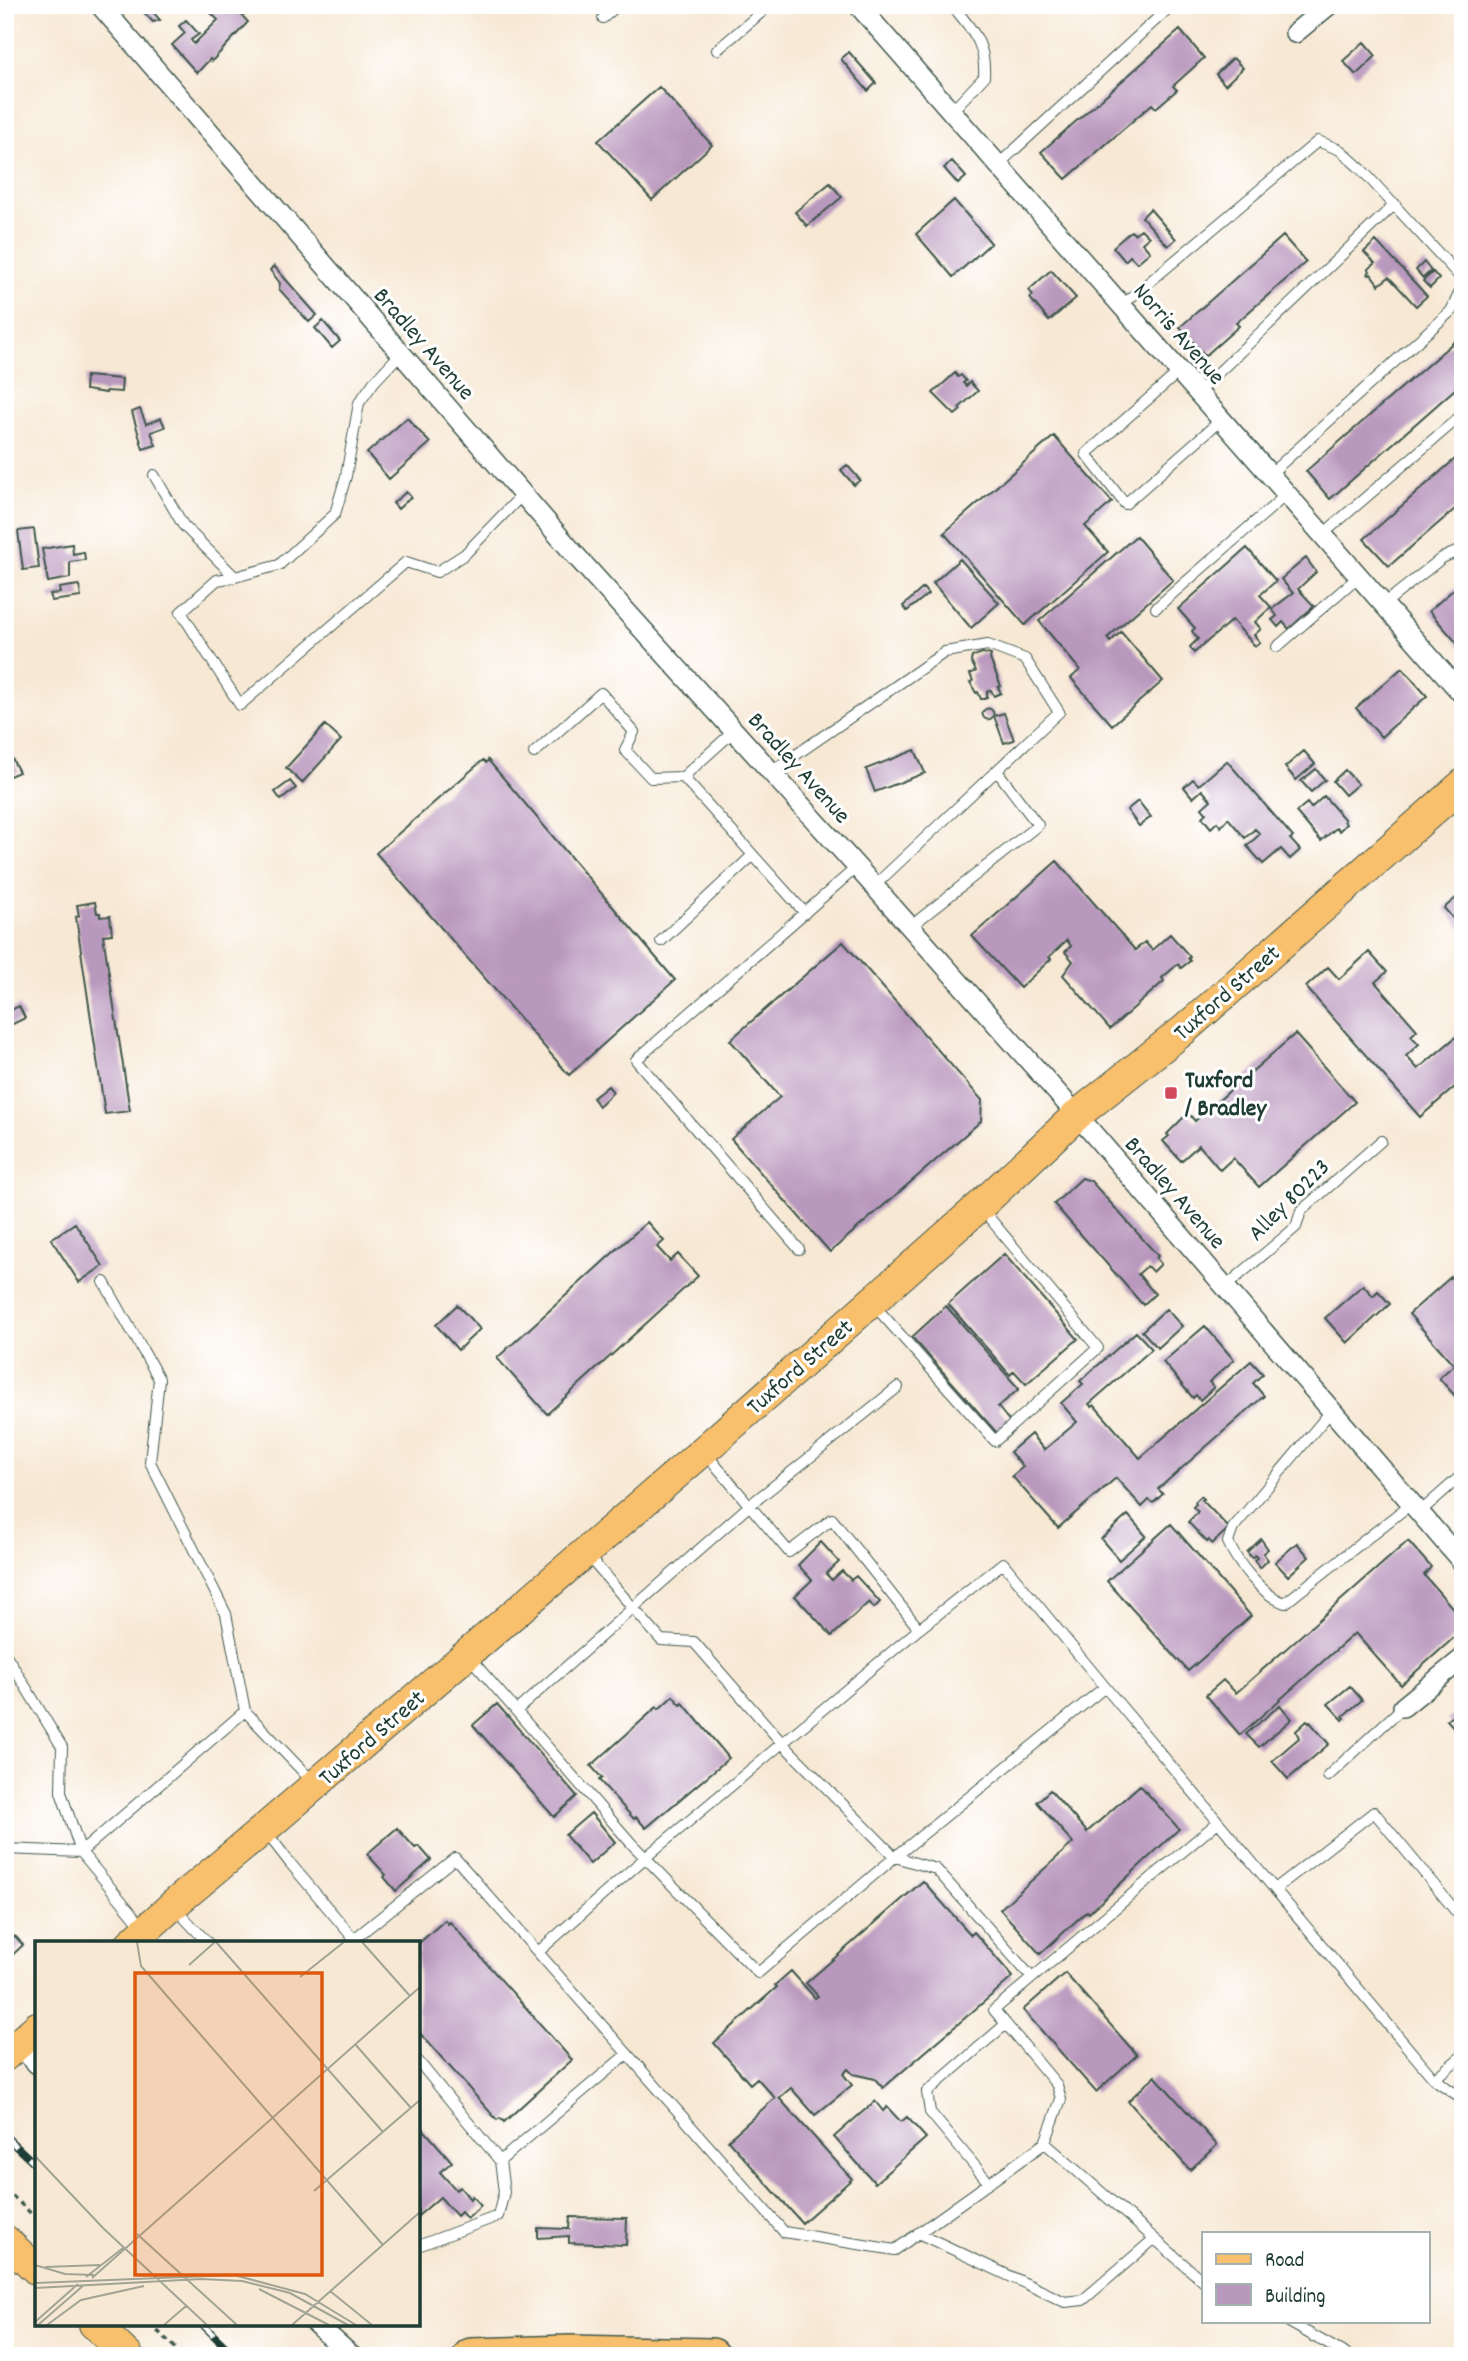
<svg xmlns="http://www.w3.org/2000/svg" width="1468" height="2361" font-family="Dekko,sans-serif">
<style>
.building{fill:#b998be}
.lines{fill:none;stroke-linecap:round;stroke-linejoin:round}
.lane-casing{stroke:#3f574c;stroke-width:12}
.street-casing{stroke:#3f574c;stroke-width:22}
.primary-casing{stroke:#3f574c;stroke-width:32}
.highway-casing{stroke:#3f574c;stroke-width:38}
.path{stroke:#3f574c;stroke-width:3.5;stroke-dasharray:5 5;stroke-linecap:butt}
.lane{stroke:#fff;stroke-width:10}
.street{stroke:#fff;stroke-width:19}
.primary{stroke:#f8bf6c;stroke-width:30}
.highway{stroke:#f8bf6c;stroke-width:35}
.rail-casing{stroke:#1f3d34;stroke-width:8}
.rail{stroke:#fff;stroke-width:5;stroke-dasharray:16;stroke-linecap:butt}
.poi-dot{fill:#d1495b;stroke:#fff;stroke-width:2.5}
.labels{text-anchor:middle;stroke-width:6;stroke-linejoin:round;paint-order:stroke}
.street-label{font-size:24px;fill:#1f3d34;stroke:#fff}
.poi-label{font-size:24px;font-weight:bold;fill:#1f3d34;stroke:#fff;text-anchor:start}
.inset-road{fill:none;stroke:#a1a494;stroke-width:2}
.view{fill:#de580e;fill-opacity:0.15;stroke:#de580e;stroke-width:3.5}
.inset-edge{fill:none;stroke:#1f3d34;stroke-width:3.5}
</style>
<rect width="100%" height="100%" fill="#fff"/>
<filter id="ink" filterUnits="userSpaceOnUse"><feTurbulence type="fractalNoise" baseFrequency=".0143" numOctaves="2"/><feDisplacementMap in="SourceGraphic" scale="14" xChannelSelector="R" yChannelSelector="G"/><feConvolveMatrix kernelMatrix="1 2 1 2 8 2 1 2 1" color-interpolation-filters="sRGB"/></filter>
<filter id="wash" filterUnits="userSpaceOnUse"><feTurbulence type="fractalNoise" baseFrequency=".00686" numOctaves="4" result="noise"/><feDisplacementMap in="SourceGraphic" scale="28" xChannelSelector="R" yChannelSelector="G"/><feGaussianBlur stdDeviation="1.57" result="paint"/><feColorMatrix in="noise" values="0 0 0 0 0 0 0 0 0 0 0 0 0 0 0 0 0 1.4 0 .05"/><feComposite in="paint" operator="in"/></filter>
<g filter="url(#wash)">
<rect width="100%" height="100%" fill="#f7e8d4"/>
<g id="blocks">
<path class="building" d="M143 5H157L152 11 160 20 153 22 140 8Z
M203 5H232L248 22 212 61 210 59 197 73 172 45 185 33 179 26 186 20 199 34 191 40 194 44 218 20Z
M1180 30 1204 58 1173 86 1177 90 1156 108 1152 104 1066 179 1041 152Z
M1364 42 1376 56 1356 75 1343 61Z
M849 52 876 83 868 91 841 59Z
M1233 58 1243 68 1225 85 1216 74Z
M659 87 712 145 652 200 598 141Z
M952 161 966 177 958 184 944 168Z
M830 183 842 197 807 226 795 212Z
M954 200 991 243 953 277 916 234Z
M1150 209 1176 239 1168 246 1142 217Z
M1141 229 1149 237 1142 243 1150 252 1137 263 1130 256 1125 261 1113 247 1131 231 1134 234Z
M1283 236 1306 262 1236 323 1239 326 1205 356 1180 327Z
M1376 241 1427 296 1416 306 1389 277 1379 285 1371 274 1369 275 1368 273 1370 271 1368 269 1375 263 1364 252Z
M1424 262 1431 271 1423 278 1416 270Z
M274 266 317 315 309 322 279 289 280 283 270 270Z
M1051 270 1076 298 1049 321 1030 298 1033 295 1029 290Z
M1433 272 1439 279 1430 288 1423 281Z
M323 321 340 341 332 348 315 328Z
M1463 334V382L1330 499 1306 471Z
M955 373 958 377 961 375 966 381 963 383 966 386 970 382 978 391 959 408 961 410 955 415 933 393Z
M86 376 122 379 121 392 106 391V393L85 390Z
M140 409 146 424 161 418 165 427 151 432 156 445 143 449 132 412Z
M407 418 430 443 389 479 367 453Z
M1054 436 1112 502 1085 526 1108 552 1025 625 944 533Z
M1463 452V502L1389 566 1364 539Z
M847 465 860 480 854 485 841 470Z
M406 492 411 497 398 509 393 503Z
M34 529 39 568 23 570 18 531Z
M1136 536 1173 580 1107 638 1110 642 1121 632 1163 681 1112 725 1071 678 1080 670 1039 621Z
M72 544 73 554 84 552 85 560 70 562V578L48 582 42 549Z
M1247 548 1276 581 1260 595 1271 607 1255 622 1261 629 1254 635 1260 642 1255 646 1232 620 1194 653 1190 647 1198 639 1192 631 1195 628 1178 609Z
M1306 558 1316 572 1298 589 1314 606 1289 629 1283 622 1278 627 1272 620 1277 616 1272 609 1293 593 1281 579Z
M960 559 999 603 971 628 933 583Z
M1463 581V650L1429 611Z
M79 585 81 597 52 601 50 594 60 593 59 588Z
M923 588 928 594 907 611 903 606Z
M982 653 991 655 990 659 1001 686 998 687 1001 693 994 696 991 690 987 691V698L984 699H981L978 692 976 693 970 682 973 681 970 674 976 671 971 661 972 657Z
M1402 668 1427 696 1381 737 1356 708Z
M982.5 714a5.5 5.5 0 1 1 11 0a5.5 5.5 0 1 1-11 0Z
M1004 713 1014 740 1004 743 994 716Z
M325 725 341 740 302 783 286 768Z
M5 745 19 772 5 778Z
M915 750 925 773 875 792 866 769Z
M1304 751 1315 764 1296 780 1285 767Z
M483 760 486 763 488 760 675 980 569 1075 376 853Z
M1227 761 1293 837 1290 839 1300 850 1290 859 1281 849 1263 864 1247 846 1260 834 1255 829 1245 838 1228 818 1221 827 1217 822 1211 828 1202 817 1206 813 1202 808 1211 800 1202 790 1193 798 1184 787 1193 779 1199 785Z
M1316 769 1325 780 1311 792 1301 781Z
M1345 770 1358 784 1345 795 1333 781Z
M290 781 296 788 281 800 275 792Z
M1324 796 1345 820 1344 821 1346 824 1339 831 1336 828 1321 841 1296 812 1307 803 1311 808Z
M1138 801 1151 817 1139 826 1127 810Z
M1057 861 1135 950 1145 942 1152 950 1170 934 1190 957 1188 958 1190 961 1181 968 1178 964 1162 978 1164 981 1110 1029 1063 975 1073 961 1065 952 1071 946 1067 940 1049 957 1051 959 1020 988 972 936Z
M1463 892V930L1444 908Z
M95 902 97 913H100V917L110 916 112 934 103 935 130 1111 105 1114 76 917 79 916 77 905Z
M843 942 982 1100 981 1121 830 1252 731 1139 780 1097 730 1040Z
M1369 952 1387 972 1375 982 1417 1030 1411 1036 1419 1044 1406 1056 1418 1069 1463 1031V1080L1420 1117 1306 987 1328 967 1339 979Z
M19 1006 25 1018 11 1025 5 1013Z
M1295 1034 1355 1102 1259 1187 1233 1158 1220 1170 1199 1145 1181 1161 1163 1141 1169 1136 1167 1134 1188 1113 1195 1121Z
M608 1086 613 1092 599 1106 593 1098Z
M1082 1178 1091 1181 1158 1256 1156 1258 1161 1264 1153 1272 1147 1266 1138 1274 1155 1294 1143 1305 1054 1204Z
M647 1222 664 1241 657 1247 670 1261 678 1254 698 1276 547 1414 497 1358Z
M75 1223 103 1266 79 1282 51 1239Z
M1004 1254 1078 1339 1026 1384 1014 1371 1010 1375 948 1304Z
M1463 1266V1405L1439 1378 1454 1365 1409 1314Z
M1363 1285 1373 1296 1378 1291 1390 1304 1347 1343 1325 1318Z
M457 1305 480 1329 458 1350 436 1325Z
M946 1306 1019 1389 998 1407 1010 1422 997 1433 912 1337Z
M1166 1309 1182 1326 1158 1348 1142 1331Z
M1205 1326 1234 1360 1209 1382 1214 1387 1200 1400 1196 1395 1193 1398 1163 1362Z
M1136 1332 1152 1349 1089 1404 1092 1407 1094 1405 1140 1458 1251 1361 1263 1374 1253 1383 1264 1396 1158 1489 1163 1494 1153 1503 1149 1500 1142 1507 1116 1478 1058 1528 1012 1476 1023 1467 1010 1452 1031 1434 1044 1450 1077 1422 1061 1403 1083 1384 1080 1381Z
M1201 1496 1204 1499 1202 1500 1229 1528 1212 1544 1209 1540 1207 1542 1188 1522 1198 1512 1193 1507 1196 1504 1195 1502Z
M1128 1515 1146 1536 1119 1560 1101 1539Z
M1171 1524 1251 1616 1188 1671 1107 1581Z
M1261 1539 1268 1549 1263 1553 1268 1560 1260 1568 1254 1560 1257 1558 1255 1555 1252 1558 1247 1552Z
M1408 1541 1431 1567 1424 1575 1457 1613V1616L1460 1617 1459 1633 1401 1685 1355 1633 1240 1735 1206 1695 1223 1680 1236 1693Z
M821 1542 839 1562 826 1574 832 1580 842 1571 851 1580 856 1576 880 1602 874 1608 869 1602 832 1636 795 1596 812 1580 798 1565Z
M1297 1543 1309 1557 1288 1576 1275 1562Z
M1350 1686 1362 1700 1343 1716 1345 1718 1343 1720 1328 1704Z
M673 1696 681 1705 683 1703 729 1758 646 1828 636 1817 634 1819 599 1780 602 1778 591 1766 657 1707 659 1709Z
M497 1704 577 1796 554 1817 473 1725Z
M1280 1705 1292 1719 1259 1747 1246 1734Z
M1463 1707V1744L1455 1735 1458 1732 1447 1720Z
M1307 1721 1309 1723 1310 1722 1329 1744 1288 1779 1272 1761 1299 1738 1296 1731Z
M1140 1785 1179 1829 1089 1913 1087 1911 1040 1954 1000 1909 1073 1843 1037 1802 1050 1790 1087 1832Z
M591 1813 615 1842 590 1864 565 1835Z
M397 1828 415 1848 419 1846 431 1860 396 1891 384 1877 386 1875 367 1854Z
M923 1881 971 1935 974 1932 1013 1977 883 2088 875 2079 853 2074 848 2069 843 2074 852 2085 815 2115 791 2088 779 2098 852 2179 802 2223 728 2140 775 2098 757 2078 750 2084 714 2043 777 1987 775 1985 791 1971 815 1998 818 1996 806 1983Z
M445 1920 448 1924 450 1922 572 2060 504 2122 500 2118 497 2120 418 2031V1944Z
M12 1936 16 1937 23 1945 5 1962V1942Z
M1065 1973 1137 2055 1096 2092 1023 2010Z
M1155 2076 1217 2145 1190 2170 1128 2101Z
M875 2101 883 2111 887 2107 901 2122 907 2117 926 2138 875 2183 834 2137Z
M418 2123 452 2162 440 2172 456 2190 460 2187 470 2199 472 2196 481 2206 467 2219 461 2212 457 2216 440 2197 418 2216Z
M570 2217 627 2218 626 2245 569 2243V2236L538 2238V2228L569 2229Z"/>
</g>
</g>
<g filter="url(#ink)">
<use href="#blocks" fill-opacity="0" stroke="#3f574c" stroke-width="2"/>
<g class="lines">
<g class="lane-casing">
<path id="lane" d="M603 18 618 5
M717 50 770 5
M952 111 984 77C986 43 973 31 952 5
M999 164 1172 5
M1122 305 1318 141 1340 150 1361 169 1463 280
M1180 371 1086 454 1125 504 1222 419
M1198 392 1395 204
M1270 474 1451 311 1463 285
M154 475 183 525 235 577 279 565 335 514 346 476 359 403 374 382 401 353
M1323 534 1463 414
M235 577 217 580 181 612 240 705 406 562 437 572 465 554 523 494
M1384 604 1442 558 1463 549
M1156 608 1287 494
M1277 647 1359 576
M534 753 601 693 634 732 625 750 651 778 683 777 805 913
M771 772 945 652 988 645 1025 659 1059 712 874 886
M683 777 734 731
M910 927 1038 825 997 771
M661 941 753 855
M799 1249 636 1060 857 867
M104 1282 159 1379 150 1462 226 1614 245 1711
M1225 1287 1296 1227 1301 1211 1381 1141
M873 1304 995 1441 1098 1348 982 1209
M1332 1410 1233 1528 1228 1542C1237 1563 1263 1596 1285 1603L1412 1503
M1420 1512 1463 1474
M588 1556 661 1640 694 1642 782 1743 895 1857 936 1869 1032 1978
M919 1629 1003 1563 1105 1687
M5 1653 62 1747 61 1792 81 1852 5 1849
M470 1658 631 1843 758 1973 895 1857 1105 1687 1434 2079 1463 2099
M516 1711 750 1505 898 1387
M1328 1776 1403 1707
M266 1832 290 1863 354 1939 455 1858 784 2232 895 2250 1045 2143 1204 2282
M1275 1889 1374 1812 1463 1920
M175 1908 208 1943
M143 1927 81 1852 245 1711 313 1782
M538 1952 646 1857 919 1629 832 1519 789 1552 706 1454
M1006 2024 1057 2085 1061 2099 1045 2143
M418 2061 500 2161 627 2054
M1434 2079 1463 2055
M989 2183 930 2112 927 2092 1006 2024 994 2010 1218 1822
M918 2233 1065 2302 1083 2300 1154 2239
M418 2246 498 2216 504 2192 500 2161
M1287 2321 1349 2356"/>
</g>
<g class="street-casing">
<path id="street" d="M100 5 577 557 857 867 1077 1115 1463 1563
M858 5 1463 695
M1295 33 1329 5
M1403 1707 1463 1658
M18 2044 37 2064
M316 2324 352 2356"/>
</g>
<g class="primary-casing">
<path id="primary" d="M131 1943 173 1905 264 1829 703 1451 980 1206 1077 1115 1185 1029 1463 784
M5 2056 37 2027
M5 2240 37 2270
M94 2324 128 2356"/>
</g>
<g class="highway-casing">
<path id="highway" d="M471 2356 570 2353 712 2356"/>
</g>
<path class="path" d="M5 2189 37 2219
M150 2324 184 2356"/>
<use href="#lane" class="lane"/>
<use href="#street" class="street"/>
<use href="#primary" class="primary"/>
<use href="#highway" class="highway"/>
<g class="rail-casing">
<path id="rail" d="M5 2136 37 2166
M202 2324 235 2356"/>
</g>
<use href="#rail" class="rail"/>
</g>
</g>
<rect class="poi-dot" x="1164" y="1086" width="14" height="14" rx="3.5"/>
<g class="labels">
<g class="street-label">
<text transform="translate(1180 333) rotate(49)" y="8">Norris Avenue</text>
<text transform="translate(425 343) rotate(49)" y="8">Bradley Avenue</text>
<text transform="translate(800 767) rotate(48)" y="8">Bradley Avenue</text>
<text transform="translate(1226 992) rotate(-41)" y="8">Tuxford Street</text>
<text transform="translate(1176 1192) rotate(49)" y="8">Bradley Avenue</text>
<text transform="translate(1288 1199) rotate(-45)" y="8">Alley 80223</text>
<text transform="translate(799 1366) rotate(-41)" y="8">Tuxford Street</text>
<text transform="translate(371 1737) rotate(-41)" y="8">Tuxford Street</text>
</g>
<g class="poi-label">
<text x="1185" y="1087">Tuxford<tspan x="1185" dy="28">/ Bradley</tspan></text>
</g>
</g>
<g transform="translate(35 1941)">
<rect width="385" height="385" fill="#f7e8d4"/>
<path class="inset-road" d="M102 1 106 25 348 304M181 1 348 191M327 1 375 55M154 24 180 1M265 36 309 1M320 103 376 167M0 215 68 287 172 384M279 250 385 159M102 293 202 384M0 324 30 333 59 334M10 326 65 324M51 336 88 307M57 337 385 46M0 342 199 334 270 353 321 384M0 347 166 338 207 340 255 352 313 384M224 348 294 384M295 350 337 384M0 381 43 343M3 384 49 344M12 384 46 359 109 345M129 384 151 365M257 384 385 271"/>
<path class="view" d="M100 32H287V334H100Z"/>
<rect width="385" height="385" class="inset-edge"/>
</g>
<rect width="1468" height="2361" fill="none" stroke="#fff" stroke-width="28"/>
<rect x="1202" y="2232" width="228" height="91" fill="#ffffff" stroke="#a5b1ae" stroke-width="2"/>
<rect x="1216" y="2254" width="35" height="10" fill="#f8bf6c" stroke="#a5b1ae" stroke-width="2"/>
<text x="1265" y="2266" font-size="21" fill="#1f3d34">Road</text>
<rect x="1216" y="2284" width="35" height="21" fill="#b998be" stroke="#a5b1ae" stroke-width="2"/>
<text x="1265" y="2302" font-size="21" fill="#1f3d34">Building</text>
</svg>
